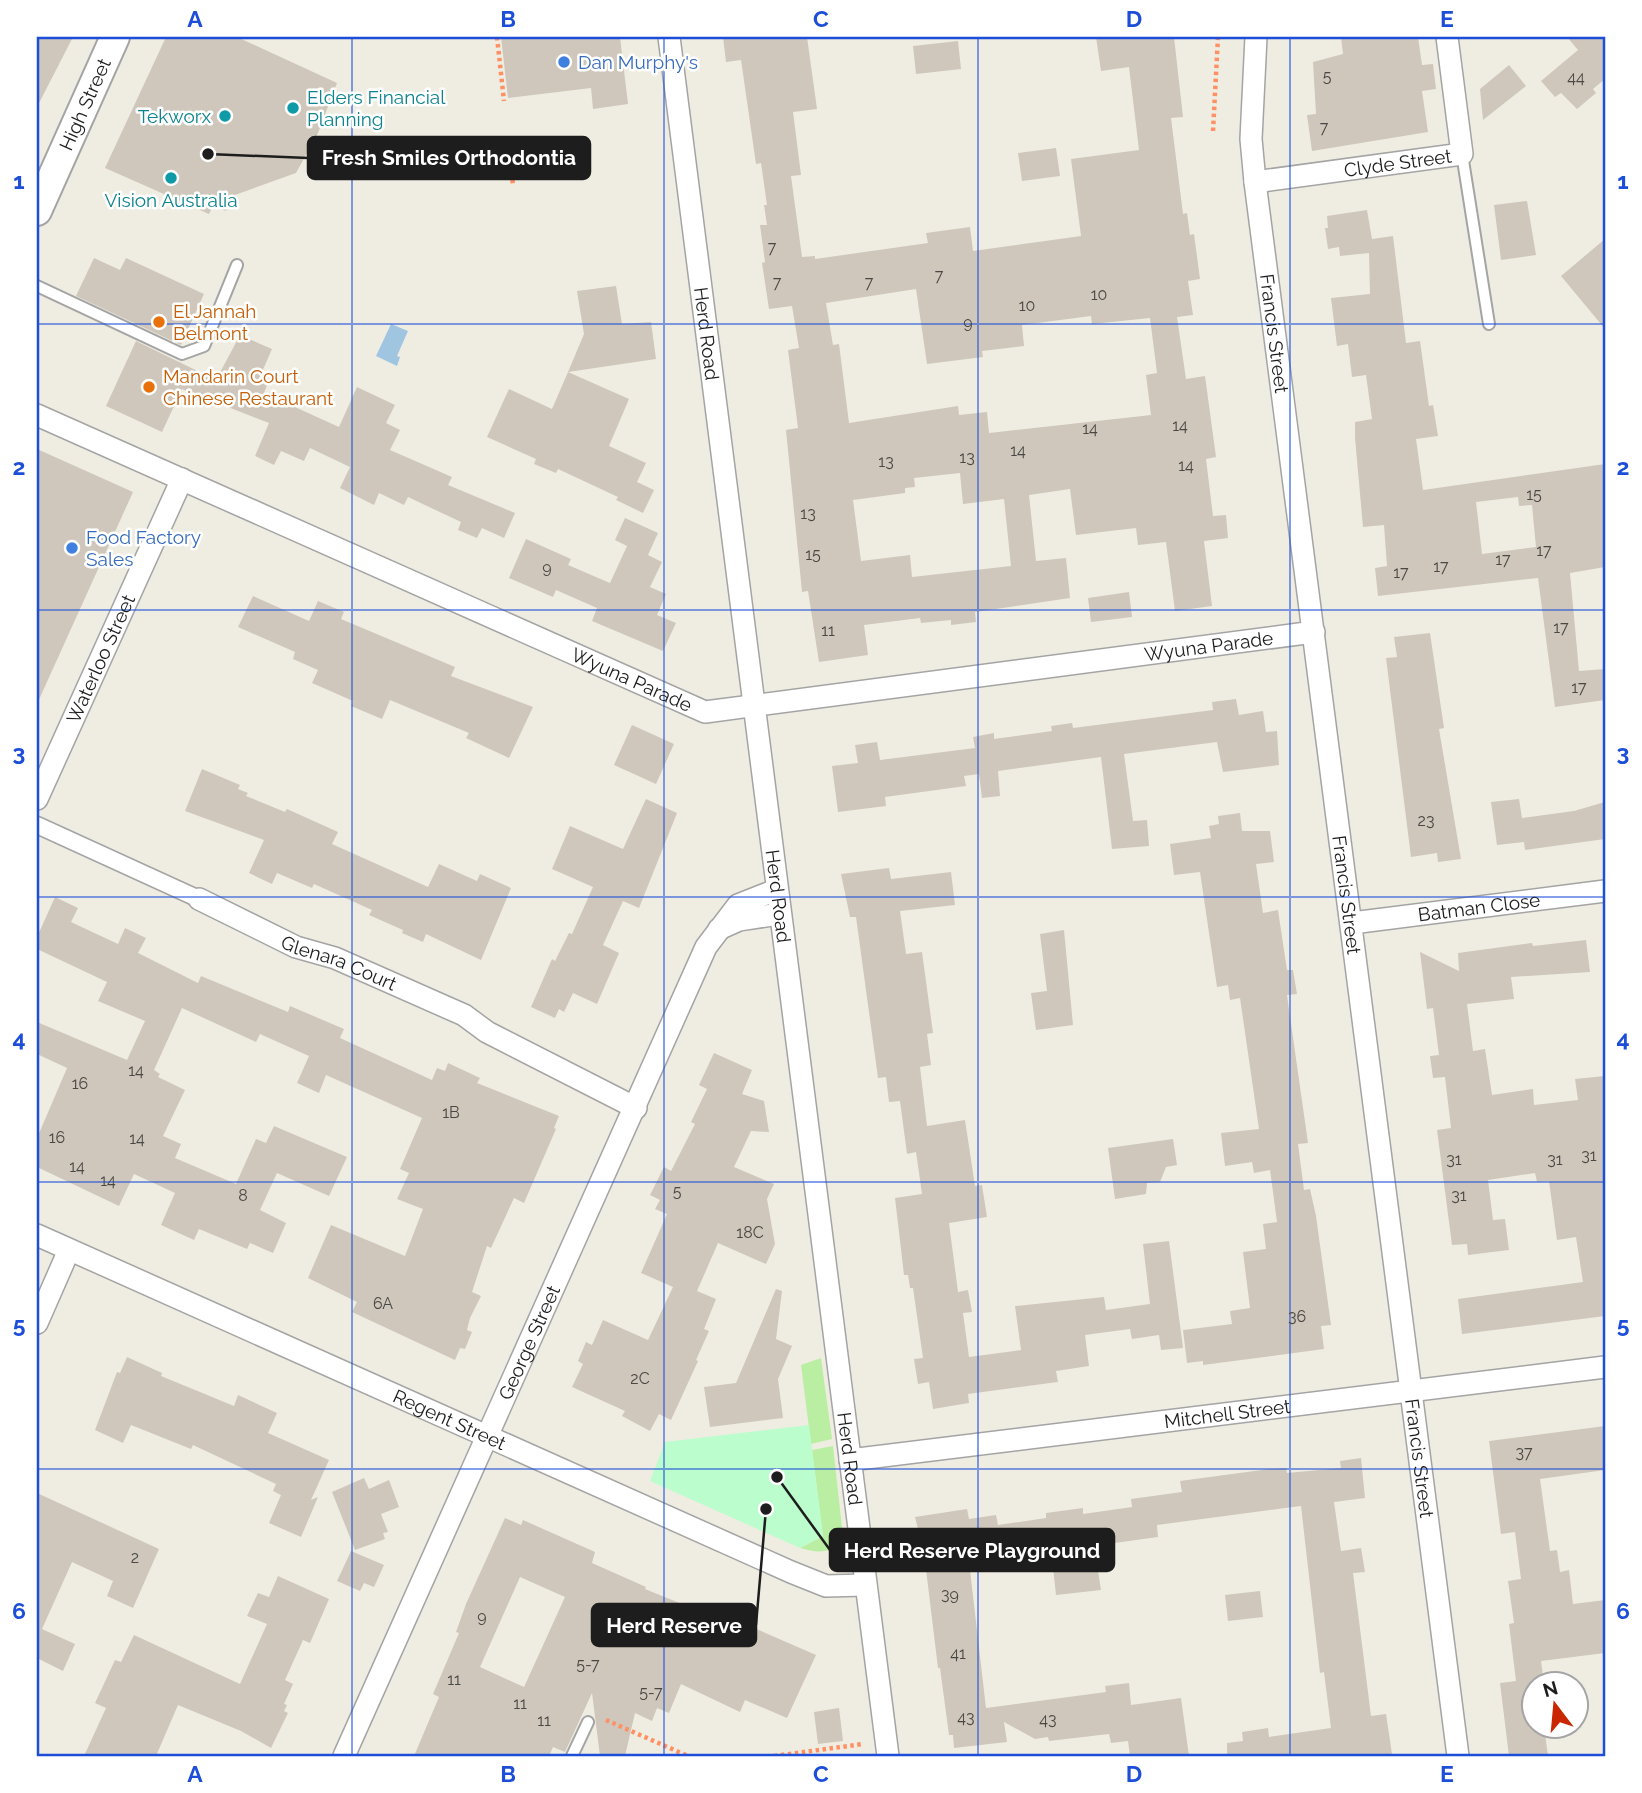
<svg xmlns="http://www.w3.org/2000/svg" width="1642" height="1793" font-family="Raleway,sans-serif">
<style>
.grass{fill:#baeea3}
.park{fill:#bbfdcc}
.water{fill:#9fc5e0}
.building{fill:#cfc7bb;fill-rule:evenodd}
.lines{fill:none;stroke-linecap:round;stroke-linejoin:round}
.service-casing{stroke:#a4a4a4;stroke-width:14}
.pedestrian-casing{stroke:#a4a4a4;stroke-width:19}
.minor-casing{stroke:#a4a4a4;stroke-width:24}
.tertiary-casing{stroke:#a4a4a4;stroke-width:32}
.path{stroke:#ff9063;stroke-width:4.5;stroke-dasharray:3.5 3.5;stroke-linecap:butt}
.service{stroke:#fff;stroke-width:10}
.pedestrian{stroke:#fff;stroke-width:16}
.minor{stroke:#fff;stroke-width:21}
.tertiary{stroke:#fff;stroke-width:28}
.grid{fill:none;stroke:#1d4ed8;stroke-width:2;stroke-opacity:0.55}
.shop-dot{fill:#3f7fe0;stroke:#fff;stroke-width:2.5}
.culture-dot{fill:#0f9aa8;stroke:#fff;stroke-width:2.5}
.food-dot{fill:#e8710a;stroke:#fff;stroke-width:2.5}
.labels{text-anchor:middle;stroke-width:5;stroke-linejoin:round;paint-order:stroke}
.number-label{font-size:16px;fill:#4a4844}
.shop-label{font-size:19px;fill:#366cbe;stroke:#fff;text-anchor:start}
.culture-label{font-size:19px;fill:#0d838f;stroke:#fff;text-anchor:start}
.street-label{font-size:19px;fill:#1d1d1d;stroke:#fff}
.food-label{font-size:19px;fill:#c56008;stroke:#fff;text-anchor:start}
.leader{fill:none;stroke:#1d1d1d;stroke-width:2.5}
.callout-dot{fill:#1d1d1d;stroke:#fff;stroke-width:2.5}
.callout{fill:#1d1d1d;stroke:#1d1d1d;stroke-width:2.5}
.callout-label{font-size:21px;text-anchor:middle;font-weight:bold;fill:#fff}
.neatline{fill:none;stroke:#1d4ed8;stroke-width:2.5}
.grid-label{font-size:23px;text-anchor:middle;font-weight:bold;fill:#1d4ed8}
</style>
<rect width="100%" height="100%" fill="#efede2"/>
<path class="grass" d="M821 1358 832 1439 811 1444 801 1365Z
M833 1446 843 1536C833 1555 818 1553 800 1548L823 1536 812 1450Z"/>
<path class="park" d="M809 1425 823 1536 800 1548 650 1481 665 1442Z"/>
<path class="water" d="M391 324 408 331 397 356 400 357 397 366 376 356Z"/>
<path class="building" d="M37 37H73L37 107Z
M166 37H237L337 83 318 133 296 173 232 196 226 211 213 206 209 214 105 168Z
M501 37H620L628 104 593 109 591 88 508 98Z
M723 37H807L817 109 793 112 801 175 791 176 802 257 815 256V259L928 243 926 233 970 227 973 251 1081 236 1071 159 1139 150 1129 67 1101 71 1096 37H1174L1183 117 1171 118 1183 214 1187 213 1190 235 1194 234 1200 279 1188 281 1193 315 1177 317 1186 379 1205 376 1216 457 1206 459 1213 516 1226 515 1228 538 1204 541 1212 606 1175 611 1166 542 1138 545 1136 528 1076 535 1070 489 1029 495 1036 561 1066 558 1070 598 975 612 976 622 951 625V620L921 623 920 618 864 625 868 655 819 662 808 591 802 592 786 430 798 428 788 350 799 348 792 306 769 309 762 263 765 262 760 225H767L764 205H767L761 163 756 164 741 60 726 62ZM916 289 927 364 983 357 982 351 1024 346 1022 325 1091 316 1092 324 1150 318 1157 373 1146 375 1151 415 989 433 987 412 959 415 958 406 849 423 839 344 833 345 826 303ZM960 473 963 504 1004 499 1011 566 912 577 910 555 861 561 853 500 905 493V488L915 487 914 478Z
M1341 37H1418L1422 65 1433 64 1436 89 1422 91 1428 132 1312 151 1307 115 1316 114 1313 62 1343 54Z
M1567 37H1605V79L1593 89 1596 93 1577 109 1561 93 1555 97 1541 81 1578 50Z
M958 41 961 69 916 74 913 46Z
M1509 65 1526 86 1483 120 1480 89Z
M1056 148 1060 176 1022 181 1018 153Z
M1527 201 1536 255 1501 260 1494 205Z
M1367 210 1372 239 1393 236 1406 343 1420 341 1429 406 1433 405 1438 436 1416 439 1423 490 1605 464V567L1570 573 1579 671 1605 669V700L1555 707 1538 578 1378 596 1375 568 1387 566 1384 525 1363 527 1355 438V422L1372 419 1366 375 1352 377 1348 344 1337 346 1331 298 1370 294 1369 253 1340 256 1339 247 1328 249 1325 228H1328L1327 216ZM1518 497 1519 506 1532 505 1536 547 1482 554 1476 502Z
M1605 239V329L1561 276Z
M94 258 120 270 126 258 204 294 181 345 76 296Z
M616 286 622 324 651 322 656 359 568 372 584 334 577 291Z
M240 335 272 349 258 381 267 385 264 393 339 427 357 387 395 405 386 423 400 430 390 450 452 477 448 485 515 513 504 538 482 528 477 538 458 530 461 522 408 497 404 505 379 493 374 505 340 488 350 467 310 448 304 461 281 451 274 465 255 456 269 423 182 389 162 432 106 406 136 341 216 380Z
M568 372 629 399 609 446 646 463 637 482 654 490 643 513 616 500 618 497 558 469 556 473 534 464 536 459 487 437 509 389 552 409Z
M37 449 133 492 37 704Z
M625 518 658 533 648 555 662 562 650 587 666 594 657 615 676 623 663 651 592 621 597 608 556 590 553 597 509 578 526 539 571 559 568 565 610 583 627 546 615 540Z
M1129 592 1132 617 1091 622 1088 598Z
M253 596 309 621 318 601 344 612 341 619 455 667 451 676 533 707 509 758 466 738 469 733 390 700 382 719 351 706 353 701 312 683 318 670 293 659 295 652 238 627Z
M1430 633 1444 728 1439 729 1461 859 1438 862 1437 853 1411 857 1386 658 1397 657 1394 637Z
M1236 699 1239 715 1263 711 1266 732 1277 731 1279 765 1223 772 1217 742 1124 754 1133 821 1147 820 1149 846 1112 849 1101 757 998 771 1000 796 982 798 979 774 964 776 966 786 885 797 886 806 838 812 832 766 858 763 855 745 877 742 880 760 975 748 973 737 994 733V739L1052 731 1051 726 1072 723 1073 728 1213 710 1212 702Z
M632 725 674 744 656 784 614 765Z
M202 769 240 785 238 789 248 793 246 796 285 812 287 809 338 832 332 844 428 887 439 864 477 881 480 874 511 888 481 960 426 934 423 942 402 933 403 930 369 915 372 910 314 884 312 888 277 873 272 884 249 873 264 840 185 811Z
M646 799 677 813 639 908 623 901 603 945 619 953 597 1004 573 993 564 1012 559 1009 555 1018 531 1007 552 959 555 961 569 933 572 934 593 887 552 869 570 826 623 849Z
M1519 799 1522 818 1574 811 1605 802V839L1525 850 1524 842 1497 845 1491 802Z
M1240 813 1242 831H1270L1274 862 1256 864 1263 913 1278 910 1287 970H1293L1297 994 1287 995 1308 1143 1298 1144 1304 1190 1310 1189 1316 1216 1331 1325 1321 1326 1324 1349 1203 1365V1361L1187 1363 1183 1330 1232 1324 1230 1311 1250 1308 1243 1252 1266 1249 1263 1224 1277 1222 1270 1170 1254 1173 1252 1162 1225 1166 1221 1133 1259 1129 1240 998 1230 1000 1228 985 1217 987 1200 872 1174 875 1170 844 1211 838 1209 826 1219 824 1218 816Z
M889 868 891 879 951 872 955 905 900 911 906 954 922 952 933 1033 927 1034 931 1065 920 1067 927 1126 965 1120 975 1186 982 1185 987 1217 949 1223 958 1292 968 1290 972 1312 963 1313 969 1357 1021 1350 1015 1306 1104 1297 1106 1310 1150 1304 1143 1244 1169 1241 1183 1348 1161 1350 1159 1335 1132 1339 1130 1329 1085 1335 1089 1366 1056 1371 1058 1382 968 1394 969 1403 933 1409 929 1382 918 1384 914 1359 923 1358 913 1288H910L908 1275H904L895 1198 922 1194 916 1152 907 1154 900 1101 889 1102 886 1077 878 1078 856 917H850L841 874Z
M55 897 78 908 71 922 118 944 125 928 146 938 138 953 198 983 201 976 288 1012 290 1006 344 1029 340 1038 432 1080 437 1068 445 1071 448 1063 480 1078 477 1083 559 1116 554 1128 556 1129 524 1203 514 1198 491 1248 487 1246 472 1292 481 1296 470 1318 467 1330 472 1332 465 1349 460 1348 455 1360 352 1312 357 1302 308 1278 331 1225 405 1256 423 1209 397 1199 409 1173 400 1169 422 1118 326 1075 319 1093 297 1083 309 1056 260 1034 256 1042 182 1008 154 1070 160 1074 158 1077 185 1090 163 1136 181 1144 175 1158 236 1184 256 1139 266 1143 274 1126 347 1157 329 1196 277 1173 260 1210 286 1223 273 1253 250 1243 247 1249 199 1229 194 1240 161 1225 175 1193 134 1174 119 1206 37 1167V1138L67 1068 37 1054V1022L127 1060 145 1021 98 1001 107 982 37 949V937Z
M1064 930 1073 1025 1036 1030 1031 993 1047 991 1040 934Z
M1586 940 1590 972 1511 977 1514 999 1467 1004 1473 1051 1485 1049 1492 1095 1533 1089 1534 1105 1578 1100 1575 1079 1604 1076 1605 1316 1462 1334 1458 1299 1583 1282 1576 1237 1557 1240 1549 1181 1537 1182 1535 1173 1488 1180 1493 1220 1505 1219 1509 1250 1468 1255 1467 1244 1452 1245 1437 1130 1451 1128 1445 1077 1433 1078 1430 1056 1439 1055 1433 1008 1427 1009 1420 952 1459 971 1458 953 1532 943 1533 946Z
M714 1053 752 1070 742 1094 764 1101 769 1132 751 1131 734 1167 774 1184 767 1199 775 1244 766 1264 718 1243 697 1291 716 1299 704 1329 709 1331 696 1360 698 1361 671 1420 659 1414 650 1431 622 1416 625 1411 572 1387 583 1364 578 1361 586 1342 592 1345 603 1320 648 1340 673 1287 641 1273 667 1214 655 1209 660 1200 650 1195 664 1167 671 1171 695 1124 691 1122 707 1089 699 1085Z
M1173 1139 1177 1165 1166 1167 1160 1182 1147 1183 1146 1194 1115 1199 1108 1148Z
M776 1289 782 1291 776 1339 792 1346 778 1379 783 1418 710 1427 704 1387 736 1383Z
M127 1357 162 1373 161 1376 234 1406 238 1395 277 1413 268 1433 329 1460 311 1500 318 1497 301 1537 269 1523 281 1495 273 1491 276 1484 193 1445 191 1449 131 1425 123 1443 95 1430 117 1372 120 1373Z
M1605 1426V1470L1540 1479 1550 1551 1557 1550 1560 1572 1569 1570 1573 1604 1605 1600V1653L1541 1661 1544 1684H1534V1726H1544L1548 1756H1509L1500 1683 1516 1681 1509 1624 1514 1623 1508 1581 1521 1579 1515 1532 1501 1534 1489 1441Z
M1361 1458 1365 1498 1334 1502 1341 1551 1361 1548 1365 1572 1353 1573 1371 1716 1386 1714 1392 1754 1227 1756V1743L1243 1741 1242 1732 1268 1728 1269 1737 1331 1728 1324 1672 1320 1673 1301 1506 1157 1525 1158 1537 1100 1545 1103 1570 1098 1571 1101 1590 1056 1595 1052 1558 970 1570 986 1708 1106 1692 1105 1686 1129 1683 1131 1705 1181 1698 1189 1756H1130L1128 1741 1111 1743 1109 1734 1049 1741 1048 1737 1035 1739 1004 1722 1007 1742 954 1748 953 1735H949L940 1668H938L924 1553 915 1517 967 1509 969 1519 996 1515 998 1525 1046 1518V1513L1083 1508V1514L1132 1507 1131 1499 1182 1492 1180 1481 1269 1469 1286 1468 1287 1473 1341 1468 1340 1461Z
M364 1478 369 1489 389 1480 399 1507 381 1514 388 1532 383 1533 385 1539 355 1550 332 1492Z
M37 1493 159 1549 133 1608 107 1596 113 1581 72 1562 42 1629 75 1644 63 1671 37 1658Z
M505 1518 521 1525 523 1520 595 1552 592 1563 646 1587 645 1589 736 1626 738 1621 816 1655 787 1718 745 1700 740 1712 681 1684 669 1713 657 1708 652 1721 635 1713 625 1756H600L592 1693 565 1752 553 1747 549 1756H414L439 1697 433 1694 459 1633 456 1632 466 1604ZM520 1577 565 1597 524 1687 480 1667Z
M351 1551 384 1565 374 1587 364 1583 360 1591 337 1581Z
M278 1576 329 1599 310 1643 303 1640 285 1680 293 1684 284 1704 287 1705 284 1711 288 1713 271 1748 241 1731 178 1705 156 1756H84L106 1708 95 1703 115 1660 121 1662 134 1635 240 1684 267 1624 247 1616 258 1593 269 1597Z
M1260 1591 1263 1617 1228 1621 1225 1595Z
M839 1708 843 1741 818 1744 814 1712Z"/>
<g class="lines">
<g class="service-casing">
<path id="service" d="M1462 154 1489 324
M37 286 182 354 204 346 237 265
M572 1756 588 1722"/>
</g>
<g class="pedestrian-casing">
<path id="pedestrian" d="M37 825 199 899"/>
</g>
<g class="minor-casing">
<g id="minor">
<path id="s1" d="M669 37 888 1756"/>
<path id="s2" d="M1256 37 1251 139 1255 182 1458 1756"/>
<path id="s3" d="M1255 182 1462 154 1447 37"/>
<path id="s4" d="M37 415 705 712 1314 632"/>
<path id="s5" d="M37 799 182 479"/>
<path id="s6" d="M199 899 296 947 335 958 464 1015 487 1032 636 1108"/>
<path id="s7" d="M1352 923 1605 891"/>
<path d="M719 929 739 920 779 914"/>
<path id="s8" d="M37 1235 791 1572 826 1586 865 1585"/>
<path d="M37 1323 69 1250"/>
<path id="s9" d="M850 1460 1605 1367"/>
<path id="s10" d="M344 1756 706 947 738 905 776 890"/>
</g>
</g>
<g class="tertiary-casing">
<g id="tertiary">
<path id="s11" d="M37 211 115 37"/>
</g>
</g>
<path class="path" d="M497 37 504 101
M1213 131 1218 37
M509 145 513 186
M606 1720 688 1756
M774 1756 863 1744"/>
<use href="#service" class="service"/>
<use href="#pedestrian" class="pedestrian"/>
<use href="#minor" class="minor"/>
<use href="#tertiary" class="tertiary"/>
</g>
<path class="grid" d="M352 37V1756M664 37V1756M978 37V1756M1290 37V1756M37 324H1605M37 610H1605M37 897H1605M37 1182H1605M37 1469H1605"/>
<g class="shop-dot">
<circle cx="564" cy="62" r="7"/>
<circle cx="72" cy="548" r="7"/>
</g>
<g class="culture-dot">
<circle cx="293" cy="108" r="7"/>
<circle cx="225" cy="116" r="7"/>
<circle cx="171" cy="178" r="7"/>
</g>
<g class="food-dot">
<circle cx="159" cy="322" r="7"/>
<circle cx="149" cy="387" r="7"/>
</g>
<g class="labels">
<g class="number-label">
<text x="1327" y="82">5</text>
<text x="1576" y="83">44</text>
<text x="1324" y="133">7</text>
<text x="772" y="253">7</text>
<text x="939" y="281">7</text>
<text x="777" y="288">7</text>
<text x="869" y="288">7</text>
<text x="1099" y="300">10</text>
<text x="1027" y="311">10</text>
<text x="968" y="328">9</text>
<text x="1180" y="431">14</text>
<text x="1090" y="434">14</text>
<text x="1018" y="456">14</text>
<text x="967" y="463">13</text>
<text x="886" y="467">13</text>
<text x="1186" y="471">14</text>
<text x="1534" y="500">15</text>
<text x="808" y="519">13</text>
<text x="1544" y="556">17</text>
<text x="813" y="560">15</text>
<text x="1503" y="565">17</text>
<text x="1441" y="572">17</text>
<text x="547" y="573">9</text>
<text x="1401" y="578">17</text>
<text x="1561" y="633">17</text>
<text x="828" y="636">11</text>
<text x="1579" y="693">17</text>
<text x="1426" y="826">23</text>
<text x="136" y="1076">14</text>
<text x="80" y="1089">16</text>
<text x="451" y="1118">1B</text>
<text x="57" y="1143">16</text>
<text x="137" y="1144">14</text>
<text x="1589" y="1161">31</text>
<text x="1454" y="1165">31</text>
<text x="1555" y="1165">31</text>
<text x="77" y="1172">14</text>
<text x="108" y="1186">14</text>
<text x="677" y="1197">5</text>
<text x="243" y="1201">8</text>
<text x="1459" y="1201">31</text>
<text x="750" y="1238">18C</text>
<text x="383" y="1309">6A</text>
<text x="1297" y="1322">36</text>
<text x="640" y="1384">2C</text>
<text x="1524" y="1458">37</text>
<text x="135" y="1563">2</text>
<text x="950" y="1600">39</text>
<text x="482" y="1622">9</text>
<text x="958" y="1659">41</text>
<text x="588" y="1670">5-7</text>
<text x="454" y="1685">11</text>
<text x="651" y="1698">5-7</text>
<text x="520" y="1709">11</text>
<text x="966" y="1723">43</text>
<text x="1048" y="1725">43</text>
<text x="544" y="1726">11</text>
</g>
<g class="shop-label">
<text x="578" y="69">Dan Murphy's</text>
<text x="86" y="544">Food Factory<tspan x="86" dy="22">Sales</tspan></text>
</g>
<g class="culture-label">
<text x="307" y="104">Elders Financial<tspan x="307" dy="22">Planning</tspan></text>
<text x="211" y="123" text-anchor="end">Tekworx</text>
<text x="171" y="207" text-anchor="middle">Vision Australia</text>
</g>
<g class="street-label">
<text dy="7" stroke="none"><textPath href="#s11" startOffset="117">High Street</textPath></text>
<text dy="7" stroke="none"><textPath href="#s3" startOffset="144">Clyde Street</textPath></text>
<text dy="7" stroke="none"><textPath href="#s1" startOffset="299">Herd Road</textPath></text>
<text dy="7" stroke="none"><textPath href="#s2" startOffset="298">Francis Street</textPath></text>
<text dy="7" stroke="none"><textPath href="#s4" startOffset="1239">Wyuna Parade</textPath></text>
<text dy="7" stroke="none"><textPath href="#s5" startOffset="154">Waterloo Street</textPath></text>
<text dy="7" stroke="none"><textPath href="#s4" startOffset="651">Wyuna Parade</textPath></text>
<text dy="7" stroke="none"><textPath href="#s2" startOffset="864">Francis Street</textPath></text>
<text dy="7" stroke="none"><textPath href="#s1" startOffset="866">Herd Road</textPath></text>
<text dy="7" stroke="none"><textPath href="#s7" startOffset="128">Batman Close</textPath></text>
<text dy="7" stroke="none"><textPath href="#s6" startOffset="154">Glenara Court</textPath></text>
<text dy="7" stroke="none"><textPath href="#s10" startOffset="453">George Street</textPath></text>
<text dy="7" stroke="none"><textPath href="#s9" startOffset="380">Mitchell Street</textPath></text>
<text dy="7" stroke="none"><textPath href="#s8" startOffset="452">Regent Street</textPath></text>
<text dy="7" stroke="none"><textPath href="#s2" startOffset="1432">Francis Street</textPath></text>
<text dy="7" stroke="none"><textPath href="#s1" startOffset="1433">Herd Road</textPath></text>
</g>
<g class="food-label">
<text x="173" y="318">El Jannah<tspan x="173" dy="22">Belmont</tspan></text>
<text x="163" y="383">Mandarin Court<tspan x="163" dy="22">Chinese Restaurant</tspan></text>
</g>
</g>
<path class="leader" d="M208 154L308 158M777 1477L830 1550M766 1509L756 1625"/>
<g class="callout-dot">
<circle cx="208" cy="154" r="7"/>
<circle cx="777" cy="1477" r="7"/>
<circle cx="766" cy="1509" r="7"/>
</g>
<g class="callout">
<rect x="308" y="137" width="282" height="42" rx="7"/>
<rect x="830" y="1529" width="284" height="42" rx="7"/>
<rect x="592" y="1604" width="164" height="42" rx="7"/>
</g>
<g class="callout-label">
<text x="449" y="165">Fresh Smiles Orthodontia</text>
<text x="972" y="1558">Herd Reserve Playground</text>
<text x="674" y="1633">Herd Reserve</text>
</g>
<rect width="1642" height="1793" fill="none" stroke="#ffffff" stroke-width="77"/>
<g transform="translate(1555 1705) rotate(344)"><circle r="33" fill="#ffffff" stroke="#a5a5a5" stroke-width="2"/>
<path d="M0-5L12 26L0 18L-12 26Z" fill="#ca2600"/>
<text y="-10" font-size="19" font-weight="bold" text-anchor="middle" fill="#1d1d1d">N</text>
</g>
<rect x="38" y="38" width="1566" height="1717" class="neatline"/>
<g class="grid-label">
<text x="195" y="27">A</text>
<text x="508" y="27">B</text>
<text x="821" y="27">C</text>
<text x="1134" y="27">D</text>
<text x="1447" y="27">E</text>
<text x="19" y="189">1</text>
<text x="1623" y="189">1</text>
<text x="19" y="475">2</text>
<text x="1623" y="475">2</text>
<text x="19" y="761">3</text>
<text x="1623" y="761">3</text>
<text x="19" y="1047">4</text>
<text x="1623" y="1047">4</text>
<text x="19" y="1333">5</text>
<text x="1623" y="1333">5</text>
<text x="19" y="1619">6</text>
<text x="1623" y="1619">6</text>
<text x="195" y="1782">A</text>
<text x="508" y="1782">B</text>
<text x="821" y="1782">C</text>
<text x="1134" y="1782">D</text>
<text x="1447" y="1782">E</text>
</g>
</svg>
